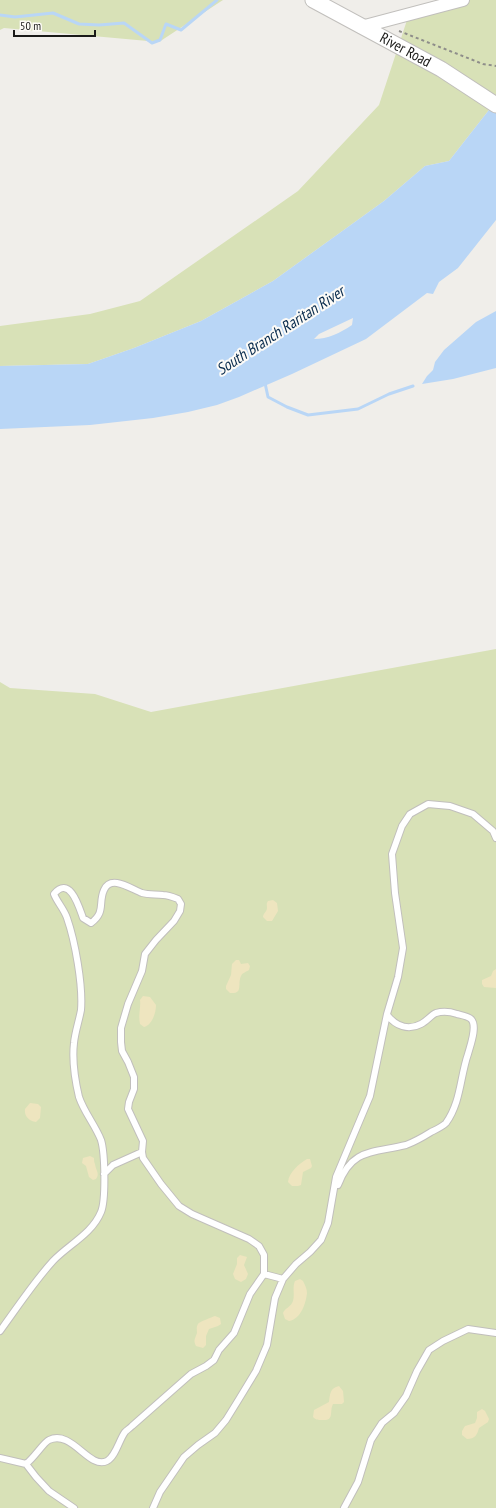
<svg xmlns="http://www.w3.org/2000/svg" width="496" height="1508" font-family="'PT Sans Narrow',sans-serif">
<style>
.green{fill:#d8e1b7}
.sand{fill:#eee5bf}
.water{fill:#b9d6f6;fill-rule:evenodd}
.lines{fill:none;stroke-linecap:round;stroke-linejoin:round}
.stream{stroke:#b9d6f6;stroke-width:3}
.service-casing{stroke:#c1bfbc;stroke-width:8}
.minor-casing{stroke:#c1bfbc;stroke-width:14}
.tertiary-casing{stroke:#c1bfbc;stroke-width:17}
.path{stroke:#8e8d8a;stroke-width:2;stroke-dasharray:3 3;stroke-linecap:butt}
.service{stroke:#fff;stroke-width:6}
.minor{stroke:#fff;stroke-width:12}
.tertiary{stroke:#fff;stroke-width:15}
.labels{text-anchor:middle;stroke-width:4;stroke-linejoin:round;paint-order:stroke}
.street-label{font-size:15px;fill:#1a1a18;stroke:#fdfbf7}
.water-label{font-size:16px;font-style:italic;fill:#072a4c;stroke:#fdfbf7}
</style>
<rect width="100%" height="100%" fill="#f0eeea"/>
<path class="green" d="M0 0H223L159 42 4 28 0 30Z
M458 0H496V101L449 161 425 166 384 201 273 281 201 321 134 348 88 364 0 366V326L90 314 140 301 298 191 379 105 409 14Z
M496 649V1508H0V682L10 688 95 694 151 712Z"/>
<path class="sand" d="M273 900 277 903 278 911 272 921H267L263 917C263 913 267 912 267 908 267 905 266 904 268 901Z
M236 960H239L241 964 248 963 250 966 249 970C246 972 242 973 241 976 237 984 244 994 230 993L226 989V986L231 975 232 964Z
M496 969V988L484 987 482 984V980L491 976 493 971Z
M143 996 150 997 156 1005C156 1013 152 1025 144 1027L140 1024C138 1015 141 1008 140 1000Z
M30 1103 38 1104 41 1107 40 1118 36 1122C29 1121 24 1116 25 1109Z
M90 1156 94 1158C94 1160 94 1162 95 1164 96 1171 100 1173 96 1179L93 1180 89 1177 86 1166 82 1163 83 1158Z
M307 1159H310L312 1166 311 1168 303 1172 301 1185 298 1186H292L288 1182C289 1172 299 1164 307 1159Z
M240 1255 247 1257 244 1265 248 1274 246 1279 241 1282 235 1279 233 1274 237 1264V1258Z
M300 1279 303 1281C305 1285 307 1289 307 1293 306 1303 301 1319 289 1321L285 1319 283 1313C285 1308 291 1307 293 1301 295 1294 292 1288 295 1281Z
M215 1316 220 1318 221 1324 218 1326 209 1329 206 1336V1345L203 1348 196 1346C193 1340 195 1339 197 1333 197 1330 196 1327 198 1324 199 1322 212 1317 215 1316Z
M339 1386 343 1391 344 1402 342 1404H333C329 1412 335 1421 322 1420 318 1420 316 1420 313 1417L314 1410 329 1402C330 1394 330 1388 339 1386Z
M482 1409 485 1411 489 1419 488 1422 479 1428C477 1435 475 1439 467 1439L462 1435V1431L465 1426 475 1423 477 1418V1412Z"/>
<path class="water" d="M496 101V220L458 268 439 282 433 294 427 293 366 339 292 374 239 397 217 405 188 412 153 418 90 425 0 429V366L88 364 134 348 201 321 273 281 384 201 425 166 449 161ZM353 318 352 325C340 333 328 339 314 339L319 334Z
M496 311V368L453 379 422 384 427 376 433 370 435 362 444 350 476 322Z"/>
<g class="lines">
<path class="stream" d="M0 15 15 17 53 13 79 24 99 25 124 23 152 43 160 40 166 24 181 30 217 0
M265 383 268 397 287 407 308 415 358 409 389 394 413 386"/>
<g class="service-casing">
<path id="service" d="M104 1174 113 1165 142 1152
M338 1185C352 1148 373 1153 406 1145 414 1142 423 1137 431 1132 435 1130 442 1127 446 1123 461 1102 460 1077 468 1054 470 1046 478 1026 471 1019 468 1016 461 1015 457 1014 451 1012 443 1011 436 1013 431 1015 427 1021 421 1024 408 1031 396 1026 387 1015
M264 1274 283 1279
M0 1331C17 1308 33 1283 53 1261 68 1245 92 1234 101 1212 106 1200 105 1153 101 1140 95 1125 84 1112 79 1097 75 1080 72 1060 74 1043 75 1032 79 1021 81 1010 83 985 75 941 67 918 64 909 57 902 54 894 70 875 79 907 83 918L91 923C106 912 98 903 104 890 111 874 131 889 142 893 149 895 156 894 163 895 168 895 173 897 178 899L181 904 180 911 174 921 156 940 145 954 142 971 128 1004 121 1028V1042L122 1051 128 1062 134 1077V1089L129 1102 128 1109 143 1141 142 1152 143 1158 161 1184 179 1206 192 1214 249 1239 259 1246 264 1255V1274L250 1294 234 1333 219 1350 214 1360 206 1366 191 1374 132 1426C130 1428 127 1430 125 1432 119 1440 116 1456 107 1461 89 1470 72 1429 49 1440 44 1442 34 1458 26 1464
M0 1458 26 1464 36 1477 49 1491 74 1508
M153 1508 160 1492 184 1457 198 1445 215 1433 226 1420 239 1399 256 1371 267 1345 275 1298 283 1279 296 1264 310 1252 321 1240 328 1223 336 1177 370 1096 387 1014 398 977 403 948 395 893 392 854 402 826 410 814 428 804 450 806 473 814 493 831 496 838
M344 1508 358 1482 371 1440 382 1423 394 1413 406 1396 417 1371 429 1350 443 1341 468 1329 496 1333"/>
</g>
<g class="minor-casing">
<path id="minor" d="M361 27 463 0"/>
</g>
<g class="tertiary-casing">
<g id="tertiary">
<path id="s1" d="M313 0 441 69 496 105"/>
</g>
</g>
<path class="path" d="M399 31 483 64 496 66"/>
<use href="#service" class="service"/>
<use href="#minor" class="minor"/>
<use href="#tertiary" class="tertiary"/>
</g>
<g class="labels">
<g class="street-label">
<text dy="5" stroke="none"><textPath href="#s1" startOffset="105">River Road</textPath></text>
</g>
<g class="water-label">
<text transform="translate(280 330) rotate(-33)" y="6">South Branch Raritan River</text>
</g>
</g>
<path d="M14 30v6h81v-6" fill="none" stroke="#1a1a18" stroke-width="2"/>
<text x="20" y="30" font-size="12" fill="#1a1a18" stroke="#fdfbf7" stroke-width="3" paint-order="stroke">50 m</text>
</svg>
